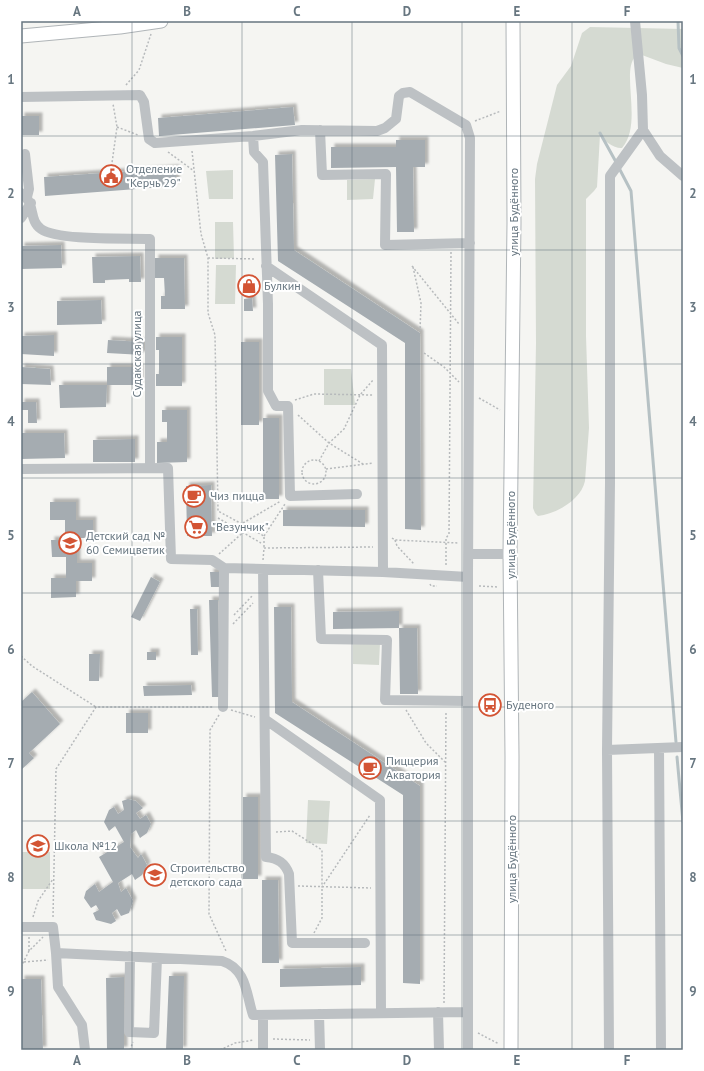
<svg xmlns="http://www.w3.org/2000/svg" width="704" height="1071" font-family="'PT Sans',sans-serif">
<style>
.green{fill:#d5dad2}
.lines{fill:none;stroke-linecap:round;stroke-linejoin:round}
.stream{stroke:#b6c1c4;stroke-width:3}
.building{fill:#a5acb1;filter:url(#shadow)}
.major-casing{stroke:#b0b5b8;stroke-width:15}
.path{stroke:#b7babc;stroke-width:1.5;stroke-dasharray:2 2;stroke-linecap:butt}
.minor{stroke:#bdc1c4;stroke-width:10}
.major{stroke:#fff;stroke-width:13}
.grid{fill:none;stroke:#677680;stroke-width:1;stroke-opacity:0.55}
.labels{text-anchor:middle;stroke-width:4;stroke-linejoin:round;paint-order:stroke}
.poi-label{font-size:12px;fill:#677680;stroke:#fff;text-anchor:start}
.street-label{font-size:12px;fill:#677680;stroke:#fff}
.neatline{fill:none;stroke:#677680;stroke-width:1.5}
.grid-label{font-size:13px;text-anchor:middle;font-weight:bold;fill:#677680}
</style>
<defs>
<filter id="shadow"><feDropShadow dx="3.5" dy="-3.5" stdDeviation="1" flood-color="#0004"/></filter>
</defs>
<rect width="100%" height="100%" fill="#f5f5f2"/>
<path class="green" d="M590 27 683 29V68L666 64 642 55 635 57C621 72 643 125 622 148 615 149 602 140 600 135L597 187 594 191 586 199V336L589 428 585 481C581 500 556 514 538 516L535 513 533 508 536 343 535 179 537 164 557 85 571 66 582 33Z
M233 170V199H209L206 171Z
M375 179 373 199 347 200V180Z
M215 222H233L234 258 215 259Z
M216 265H236L235 304H215Z
M324 369H351L355 405H324Z
M353 643H380L379 665 353 664Z
M308 800 330 801 327 844 306 843Z
M21 852H50V889H21Z"/>
<g class="lines">
<path class="stream" d="M678 21 679 48 683 56
M600 133 616 162
M619 168 631 191 676 742
M677 757 683 822"/>
</g>
<path class="building" d="M293 107 295 125 159 136 158 118Z
M21 116H39V135H21Z
M396 140H425V167H413L414 232H397L396 167 331 168V147H396Z
M292 154 294 250 420 333 421 530 405 529V343L278 261 275 155Z
M176 168V186L45 196 44 177Z
M61 245 62 268 21 269V246Z
M140 256 141 282H129V279L105 280V283H93L92 257Z
M155 258H184L185 309H161V296H165L164 278H155Z
M252 298 253 311H244V299Z
M101 300 102 324 57 325V301Z
M54 335V356L21 354V336Z
M156 337H182V386H156V374H159V350H156Z
M108 340 144 342 143 355 107 353Z
M241 342H259V425H241Z
M21 367 50 369 51 385 21 384Z
M107 367H140V385H107Z
M59 385H107L106 407 60 408Z
M21 402H36L37 423H28V410H21Z
M162 410H187V462L157 463V442H167V422H162Z
M263 418H279V499H263Z
M21 433H64L65 458 21 459Z
M135 439V462H93V440Z
M211 485 212 536H187L186 486Z
M50 502H76V520H93V538H77V563H92V581H76V597L51 598V578H66V557H52L51 540H65V520H50Z
M283 510H365V527L283 526Z
M210 572H219V587H211Z
M151 577 160 582 140 621 131 617Z
M209 600H218L220 697H212Z
M274 607H291L292 702 420 786V984L403 983V795L275 713Z
M190 609H197L198 655H191Z
M399 611V628H417L418 694H400L399 628 333 629V612Z
M147 652H156V660H147Z
M89 654H100L99 681H89Z
M191 685 192 695 144 696 143 686Z
M32 692 60 724 29 753 34 758 21 770V702Z
M126 713H148V733H126Z
M243 797H258V879H243Z
M128 799 136 801 143 808 136 813 140 819 146 815 151 824 147 833 140 838 136 830 131 834 130 847 138 858 141 854 147 865 142 875 135 880 132 874 118 883 121 892 126 888 133 901 129 913 121 916 117 909 112 913 116 921 111 924 96 920 93 913 99 910 96 905 91 908 84 898 86 891 95 884 99 892 113 882 99 857 124 842 115 826 109 831 104 822 109 810 114 807 118 814 124 810 122 801Z
M262 880H278L279 963H262Z
M361 967V985L280 987V969Z
M169 976H184L183 1050H166Z
M124 977V1050H107L106 978Z
M21 979H41L43 1050H22Z"/>
<g class="lines">
<g class="major-casing">
<path id="major" d="M21 36 120 27 161 21
M511 1050 512 757 510 554 514 223 513 21"/>
</g>
<path class="path" d="M126 85 139 70 151 34
M475 121 501 111
M117 127 138 135
M192 151 201 234 208 258V313L215 335 218 511 264 536V548
M168 152 194 171
M111 170 117 127 113 104
M208 258 256 259
M412 266 459 324
M413 267 421 303 420 331
M424 353 444 367 459 382
M479 398 500 410
M295 400 314 394 373 395
M298 415 329 443 363 464
M302 472a12 12 0 1 1 24 0a12 12 0 1 1-24 0Z
M319 461 329 443 344 429 360 395 373 380
M326 469 373 463
M218 518 261 543
M243 523 281 501
M264 536 285 504
M392 538 395 540 458 543
M395 540 397 546 414 564
M219 554 248 528
M263 560 264 548 373 547
M446 565V538L449 534 451 252
M430 584 431 586H437
M479 586 499 587
M234 615 253 595
M233 624 253 603
M21 656 32 666 96 707
M231 710 255 717
M406 710 426 743 445 762
M219 715 210 730 209 914 226 951
M276 832 292 831 322 850V887L370 815
M298 886 371 888
M33 917 38 901 53 879
M53 917 56 769 96 707H214
M314 933 322 918V887
M29 951V937
M24 962 48 960
M21 967 29 951 43 937
M444 1003 446 711
M478 1033 499 1044
M273 1039 310 1040
M130 1050 133 1042
M220 1050 235 1043 254 1040"/>
<path class="minor" d="M635 21 642 95 643 130 660 156 683 176
M21 97 140 95 144 102 149 139 155 143 253 136 302 130 377 131 385 128 396 119 399 96 403 93 410 92 466 125 470 138 468 577V1050
M320 130 322 175 386 174 385 245 470 243
M253 136 254 152 263 162 268 304V391L276 406H288L290 496 357 494
M25 154 29 189 27 197
M21 193C36 202 28 220 41 229 58 241 127 238 150 239V468
M21 218 31 203
M266 266 382 345 383 572
M21 469 168 468 171 559 212 560 224 568 383 572 468 577
M468 554H510
M263 569 266 857C278 858 285 863 289 874L292 943H365
M318 570 321 639 387 640 385 700 467 701
M223 707 224 568
M266 720 380 800 381 1013
M659 748 661 1050
M607 750 683 747
M21 927H53L56 953 222 961C247 969 246 994 253 1015L468 1012
M56 953 58 987 82 1025 85 1050
M130 956 129 1032 154 1033 157 958
M438 1012 439 1050
M319 1014 320 1050
M263 1015V1050
M609 1050 607 750 610 483V176L643 130"/>
<use href="#major" class="major"/>
</g>
<path class="grid" d="M132 21V1050M242 21V1050M352 21V1050M462 21V1050M572 21V1050M21 136H683M21 250H683M21 364H683M21 478H683M21 593H683M21 707H683M21 821H683M21 935H683"/>
<defs>
<g id="civic-ring" transform="scale(1.15)"><circle r="9.5" fill="#fff" stroke="#d35434" stroke-width="1.5"/><path d="M-.6-6.5H3V-4.5H.6V-3L4-1V1h2V6H-6V1h2V-1L-.6-3ZM-1.2 2.5V6h2.4V2.5Z" fill="#d35434"/></g>
<g id="shop-ring" transform="scale(1.15)"><circle r="9.5" fill="#fff" stroke="#d35434" stroke-width="1.5"/><path d="M-5-2.5h2.3a2.7 3.5 0 0 1 5.4 0H5L5.5 6h-11ZM-1.5-2.5h3a1.5 2.3 0 0 0-3 0Z" fill="#d35434"/></g>
<g id="cafe-ring" transform="scale(1.15)"><circle r="9.5" fill="#fff" stroke="#d35434" stroke-width="1.5"/><path d="M-5.5-4.5H6V0H3Q3 3.5 0 3.5H-2.5Q-5.5 3.5-5.5 0ZM3-3.2v2h1.7v-2ZM-6 4.5H4V6H-6Z" fill="#d35434"/></g>
<g id="supermarket-ring" transform="scale(1.15)"><circle r="9.5" fill="#fff" stroke="#d35434" stroke-width="1.5"/><path d="M-6-5.5h2.5l.6 2H6L4.5 2H-2.5L-4.4-4H-6ZM-1.5 3.2a1.3 1.3 0 1 0 .1 0ZM3 3.2a1.3 1.3 0 1 0 .1 0Z" fill="#d35434"/></g>
<g id="school-ring" transform="scale(1.15)"><circle r="9.5" fill="#fff" stroke="#d35434" stroke-width="1.5"/><path d="M0-5L7-2L0 1L-7-2ZM-4 1L0 2.5L4 1V4Q0 6-4 4Z" fill="#d35434"/></g>
<g id="bus-ring" transform="scale(1.15)"><circle r="9.5" fill="#fff" stroke="#d35434" stroke-width="1.5"/><path d="M-5-6H5V4H4V6H2V4H-2V6H-4V4H-5ZM-3.5-4V0h7V-4ZM-3.5 1.2v1.5H-2V1.2ZM2 1.2v1.5H3.5V1.2Z" fill="#d35434"/></g>
</defs>
<g fill-rule="evenodd">
<use href="#civic-ring" x="111" y="176"/>
<use href="#shop-ring" x="249" y="286"/>
<use href="#cafe-ring" x="194" y="496"/>
<use href="#supermarket-ring" x="196" y="527"/>
<use href="#school-ring" x="70" y="543"/>
<use href="#bus-ring" x="490" y="705"/>
<use href="#cafe-ring" x="370" y="768"/>
<use href="#school-ring" x="38" y="846"/>
<use href="#school-ring" x="155" y="875"/>
</g>
<g class="labels">
<g class="poi-label">
<text x="126" y="173">Отделение<tspan x="126" dy="14">"Керчь 29"</tspan></text>
<text x="264" y="290">Булкин</text>
<text x="210" y="500">Чиз пицца</text>
<text x="212" y="531">"Везунчик"</text>
<text x="86" y="540">Детский сад №<tspan x="86" dy="14">60 Семицветик</tspan></text>
<text x="506" y="709">Буденого</text>
<text x="386" y="765">Пиццерия<tspan x="386" dy="14">Акватория</tspan></text>
<text x="54" y="850">Школа №12</text>
<text x="170" y="872">Строительство<tspan x="170" dy="14">детского сада</tspan></text>
</g>
<g class="street-label">
<text transform="translate(514 212) rotate(-90)" y="4">улица Будённого</text>
<text transform="translate(137 354) rotate(-90)" y="4">Судакская улица</text>
<text transform="translate(511 535) rotate(-90)" y="4">улица Будённого</text>
<text transform="translate(512 859) rotate(-90)" y="4">улица Будённого</text>
</g>
</g>
<rect width="704" height="1071" fill="none" stroke="#ffffff" stroke-width="44"/>
<rect x="22" y="22" width="660" height="1027" class="neatline"/>
<g class="grid-label">
<text x="77" y="16">A</text>
<text x="187" y="16">B</text>
<text x="297" y="16">C</text>
<text x="407" y="16">D</text>
<text x="517" y="16">E</text>
<text x="627" y="16">F</text>
<text x="11" y="84">1</text>
<text x="693" y="84">1</text>
<text x="11" y="198">2</text>
<text x="693" y="198">2</text>
<text x="11" y="312">3</text>
<text x="693" y="312">3</text>
<text x="11" y="426">4</text>
<text x="693" y="426">4</text>
<text x="11" y="540">5</text>
<text x="693" y="540">5</text>
<text x="11" y="654">6</text>
<text x="693" y="654">6</text>
<text x="11" y="768">7</text>
<text x="693" y="768">7</text>
<text x="11" y="882">8</text>
<text x="693" y="882">8</text>
<text x="11" y="996">9</text>
<text x="693" y="996">9</text>
<text x="77" y="1065">A</text>
<text x="187" y="1065">B</text>
<text x="297" y="1065">C</text>
<text x="407" y="1065">D</text>
<text x="517" y="1065">E</text>
<text x="627" y="1065">F</text>
</g>
</svg>
